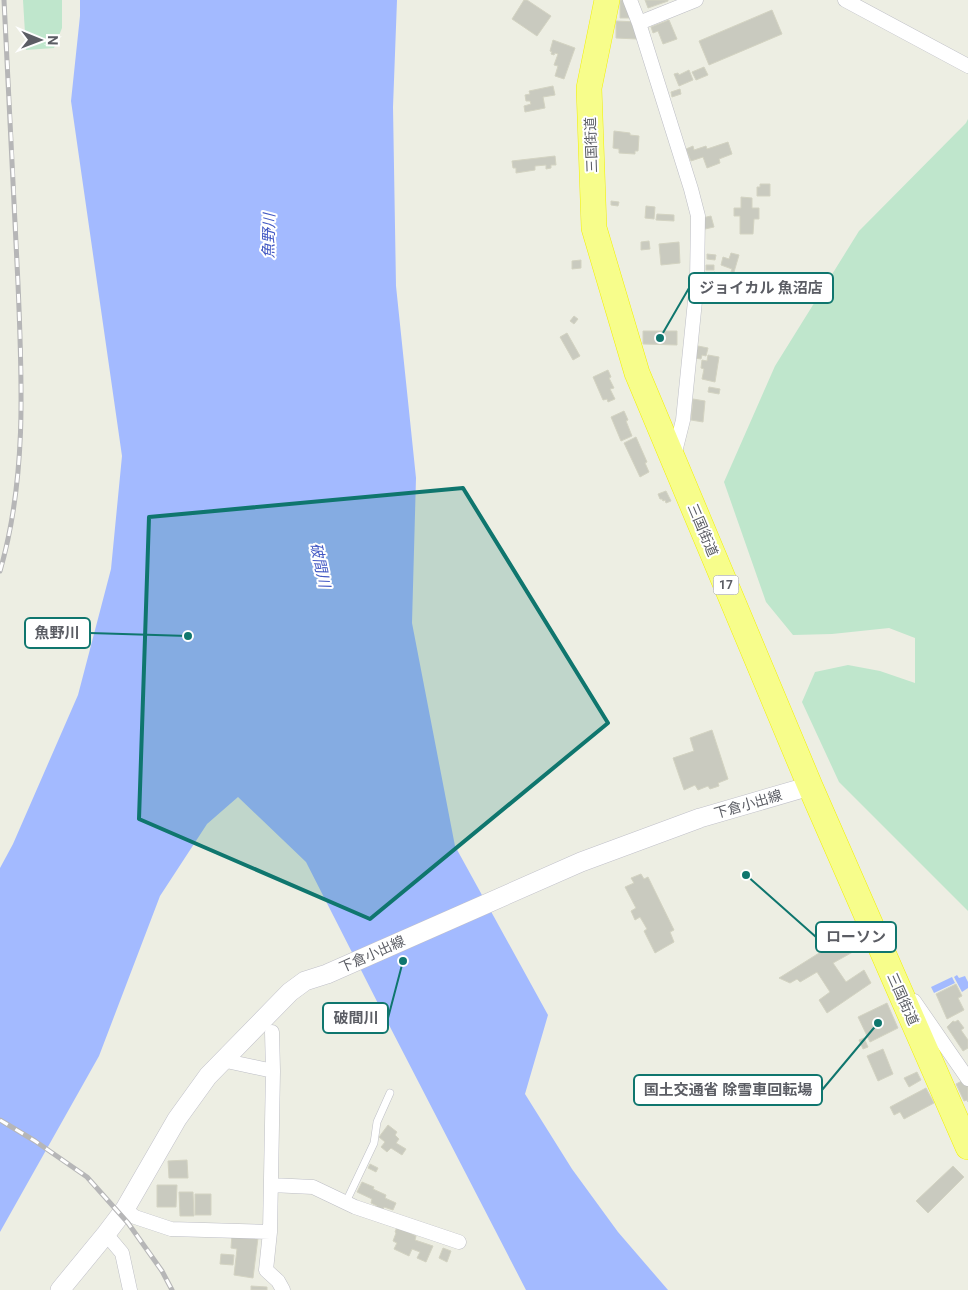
<svg xmlns="http://www.w3.org/2000/svg" width="968" height="1290" font-family="Roboto,'Noto Sans JP',sans-serif">
<style>
.green{fill:#bfe6cc}
.water{fill:#a3baff}
.building{fill:#c9cabf;stroke:#d3d3c2}
.lines{fill:none;stroke-linecap:round;stroke-linejoin:round}
.lane-casing{stroke:#bdbec5;stroke-width:8}
.street-casing{stroke:#bdbec5;stroke-width:15}
.secondary-casing{stroke:#c0c0c9;stroke-width:20}
.highway-casing{stroke:#f2f100;stroke-width:26}
.lane{stroke:#fff;stroke-width:7}
.street{stroke:#fff;stroke-width:14}
.secondary{stroke:#fff;stroke-width:19}
.highway{stroke:#f7fd8b;stroke-width:25}
.rail-casing{stroke:#b6b6b7;stroke-width:5}
.rail{stroke:#fff;stroke-width:3;stroke-dasharray:9;stroke-linecap:butt}
.marked{fill:#0f766e;fill-opacity:0.2;stroke:#0f766e;stroke-width:4;stroke-linejoin:round}
.labels{text-anchor:middle;stroke-width:4;stroke-linejoin:round;paint-order:stroke}
.shield{fill:#fff;stroke:#8c8e92;stroke-width:1}
.shield-label{font-size:12px;font-weight:bold;fill:#5b5d64}
.street-label{font-size:14px;fill:#5b5d64;stroke:#fff}
.water-label{font-size:15px;font-style:italic;fill:#445ac4;stroke:#fff}
.leader{fill:none;stroke:#0f766e;stroke-width:2}
.callout-dot{fill:#0f766e;stroke:#fff;stroke-width:2}
.callout{fill:#fff;stroke:#0f766e;stroke-width:2}
.callout-label{font-size:15px;text-anchor:middle;font-weight:bold;fill:#5b5d64}
</style>
<rect width="100%" height="100%" fill="#edeee3"/>
<path class="green" d="M23 0H62V28L54 48 26 50Z
M968 119V911L839 782 802 702 815 672 848 665 880 671 915 683V638L889 628 832 634 793 635 766 602 724 482 775 366 859 231 966 123Z"/>
<path class="water" d="M80 0H397L393 107 396 286 416 478 412 623 455 846 548 1015 525 1094 572 1169 618 1232 668 1290H526L389 1025 306 862 238 797 207 824 160 896 99 1056 0 1232V868L13 844 78 695 111 569 122 456 71 101 80 16Z
M957 975 959 978 965 976 968 982V988L962 992 954 977Z
M952 977 955 983 934 993 931 987Z"/>
<path class="building" d="M524 0H527L551 16 537 36 512 19Z
M620 0H629L634 18H620Z
M645 0H668V1L648 8Z
M772 10 782 34 709 65 699 41Z
M669 20 677 39 663 44 658 31 653 33 651 27Z
M616 21 637 22V39L616 38Z
M553 40 575 48 564 79 555 76 558 66 554 65 558 54 555 53 554 55 551 54 552 52 550 51Z
M704 67 708 75 696 80 692 72Z
M689 70 693 80 679 86 674 74 678 73 679 75Z
M553 86 555 95 543 97 545 108 525 112 524 106 531 104 530 101H526L525 95 530 94 529 91Z
M680 89 681 94 672 97 671 92Z
M614 131 630 133V135L639 136 638 151H635V154L619 153V149L613 148Z
M728 142 732 154 719 159 720 163 707 168 703 157 691 161 686 149 693 146 694 150 706 146 707 149Z
M555 156 556 165H551V168L546 169V165L535 166V170L516 173V168H513L512 161Z
M760 184H770V196H757V187H760Z
M741 197 752 198V208H759V219H754L753 234H740V216H734V208H741Z
M611 201 619 202 618 206 611 205Z
M646 206 655 207 654 219 645 218Z
M657 214 674 215V221L656 220Z
M711 216 714 227 705 229 702 218Z
M649 241 650 249 641 250V242Z
M679 242 680 263 661 265 659 244Z
M731 253 739 255 734 272 736 273V275L743 277 740 287 733 285 728 300 719 297 722 284 712 281 714 272 729 277 732 269 721 265 723 257 729 259Z
M707 254 716 255 715 260 707 259Z
M581 260V268L572 269V261Z
M706 265H714V270H706Z
M574 316 578 319 574 324 570 321Z
M643 331H677V345L643 344Z
M567 333 580 356 573 360 560 337Z
M698 346 708 348 706 356 702 355 701 359 695 358Z
M708 355 719 357 715 382 702 379 704 369 701 368 702 360 707 361Z
M608 370 611 377 609 378 614 388 610 389 615 399 608 402 607 399 603 400 593 377Z
M709 387 720 389 719 394 708 392Z
M693 399 705 401 703 422 691 420Z
M624 411 628 420 626 421 632 436 621 441 611 417Z
M636 437 647 462 645 463 649 472 640 477 624 443Z
M666 491 671 501 666 503 665 500 663 501 662 499H660L658 494Z
M712 730 728 779 718 783 719 786 710 789 708 786 698 790 695 785 684 790 673 758 694 751 690 738Z
M641 874 644 879 648 877 674 930 670 932 674 942 655 953 644 931 647 929 640 917 635 920 631 911 636 908 625 887 634 883 631 878Z
M851 933 860 948 833 963 846 982 864 970 871 983 827 1013 819 1000 830 992 817 972 800 982 797 979 790 983 779 978 792 970Z
M956 984 962 996 958 998 964 1010 947 1019 936 994Z
M887 1003 898 1028 870 1042 858 1017Z
M958 1020 964 1028 961 1030 968 1040V1048L963 1051 947 1027 953 1021 955 1022Z
M864 1038 868 1047 863 1049 859 1040Z
M883 1049 893 1074 878 1081 867 1056Z
M917 1072 921 1080 909 1087 904 1078Z
M966 1079 968 1083V1102L967 1100 964 1101 956 1084Z
M926 1088 934 1103 904 1119 900 1112 894 1115 890 1107Z
M388 1125 397 1132 395 1135 399 1139 396 1143 406 1149 402 1155 391 1148 387 1152 381 1147 385 1142 379 1137Z
M187 1160 188 1178H169L168 1161Z
M370 1164 378 1168 376 1172 368 1168Z
M953 1166 964 1177 928 1213 916 1201Z
M362 1182 374 1187 373 1189 386 1195 385 1198 396 1203 393 1210 384 1207 383 1210 376 1207 377 1206 371 1203 372 1199 357 1192Z
M157 1185H177L176 1207H157Z
M179 1192H193L194 1216H180Z
M195 1194H211V1215H195Z
M397 1227 411 1231 410 1233 416 1236 415 1240 433 1246 426 1262 417 1258 420 1252 412 1249 409 1256 394 1249 397 1243 393 1241 396 1233 395 1232Z
M232 1234 258 1238 253 1278 234 1275 237 1249 231 1248Z
M443 1248 451 1251 447 1262 439 1258Z
M221 1254 234 1255 233 1265 220 1264Z
M251 1286 267 1287V1290H251Z"/>
<g class="lines">
<g class="lane-casing">
<path id="lane" d="M346 1202 374 1143 377 1122 390 1093"/>
</g>
<g class="street-casing">
<path id="street" d="M630 0 639 23 691 189 698 216 697 281 683 420 674 456
M845 0 968 66
M639 23 696 0
M914 1001 968 1079
M272 1032 273 1071 270 1232 266 1270 278 1281 283 1290
M226 1057 231 1062 273 1071
M271 1185 313 1187 355 1207 459 1242
M125 1209 135 1217 171 1229 270 1232
M106 1234 122 1253 130 1290"/>
</g>
<g class="secondary-casing">
<path id="secondary" d="M60 1290 106 1234 125 1209 177 1119 208 1076 290 992 305 981 327 974 581 862 700 818 810 786"/>
</g>
<g class="highway-casing">
<path id="highway" d="M607 0 589 88 594 228 637 373 810 786 968 1147"/>
</g>
<use href="#lane" class="lane"/>
<use href="#street" class="street"/>
<use href="#secondary" class="secondary"/>
<use href="#highway" class="highway"/>
<g class="rail-casing">
<path id="rail" d="M0 571C27 478 22 380 18 284 14 190 9 95 4 0
M0 1120 35 1141 87 1177 128 1223 162 1271 172 1290"/>
</g>
<use href="#rail" class="rail"/>
</g>
<path class="marked" d="M463 488 608 723 370 919 139 819 149 517Z"/>
<g class="labels">
<rect class="shield" x="713.5" y="575.5" width="25" height="19" rx="4"/>
<g class="shield-label">
<text x="726" y="589">17</text>
</g>
<g class="street-label">
<text transform="translate(591 145) rotate(-92)" y="5">三国街道</text>
<text transform="translate(703 530) rotate(67)" y="5">三国街道</text>
<text transform="translate(748 804) rotate(-16)" y="5">下倉小出線</text>
<text transform="translate(372 954) rotate(-24)" y="5">下倉小出線</text>
<text transform="translate(903 999) rotate(66)" y="5">三国街道</text>
</g>
<g class="water-label">
<text transform="translate(269 236) rotate(-89)" y="5">魚野川</text>
<text transform="translate(320 565) rotate(78)" y="5">破間川</text>
</g>
</g>
<path class="leader" d="M660 338L689 288M188 636L90 633M746 875L816 937M403 961L388 1018M878 1023L822 1090"/>
<g class="callout-dot">
<circle cx="660" cy="338" r="5"/>
<circle cx="188" cy="636" r="5"/>
<circle cx="746" cy="875" r="5"/>
<circle cx="403" cy="961" r="5"/>
<circle cx="878" cy="1023" r="5"/>
</g>
<g class="callout">
<rect x="689" y="273" width="144" height="30" rx="5"/>
<rect x="25" y="618" width="65" height="30" rx="5"/>
<rect x="816" y="922" width="80" height="30" rx="5"/>
<rect x="323" y="1003" width="65" height="30" rx="5"/>
<rect x="634" y="1075" width="188" height="30" rx="5"/>
</g>
<g class="callout-label">
<text x="761" y="293">ジョイカル 魚沼店</text>
<text x="57" y="638">魚野川</text>
<text x="856" y="942">ローソン</text>
<text x="356" y="1023">破間川</text>
<text x="728" y="1095">国土交通省 除雪車回転場</text>
</g>
<g transform="translate(40 40) rotate(91)" stroke="#ffffff" stroke-width="4" paint-order="stroke">
<path d="M0-4L9 19L0 12L-9 19Z" fill="#5b5d64"/>
<text y="-8" font-size="14" font-weight="bold" text-anchor="middle" fill="#5b5d64">N</text>
</g>
</svg>
